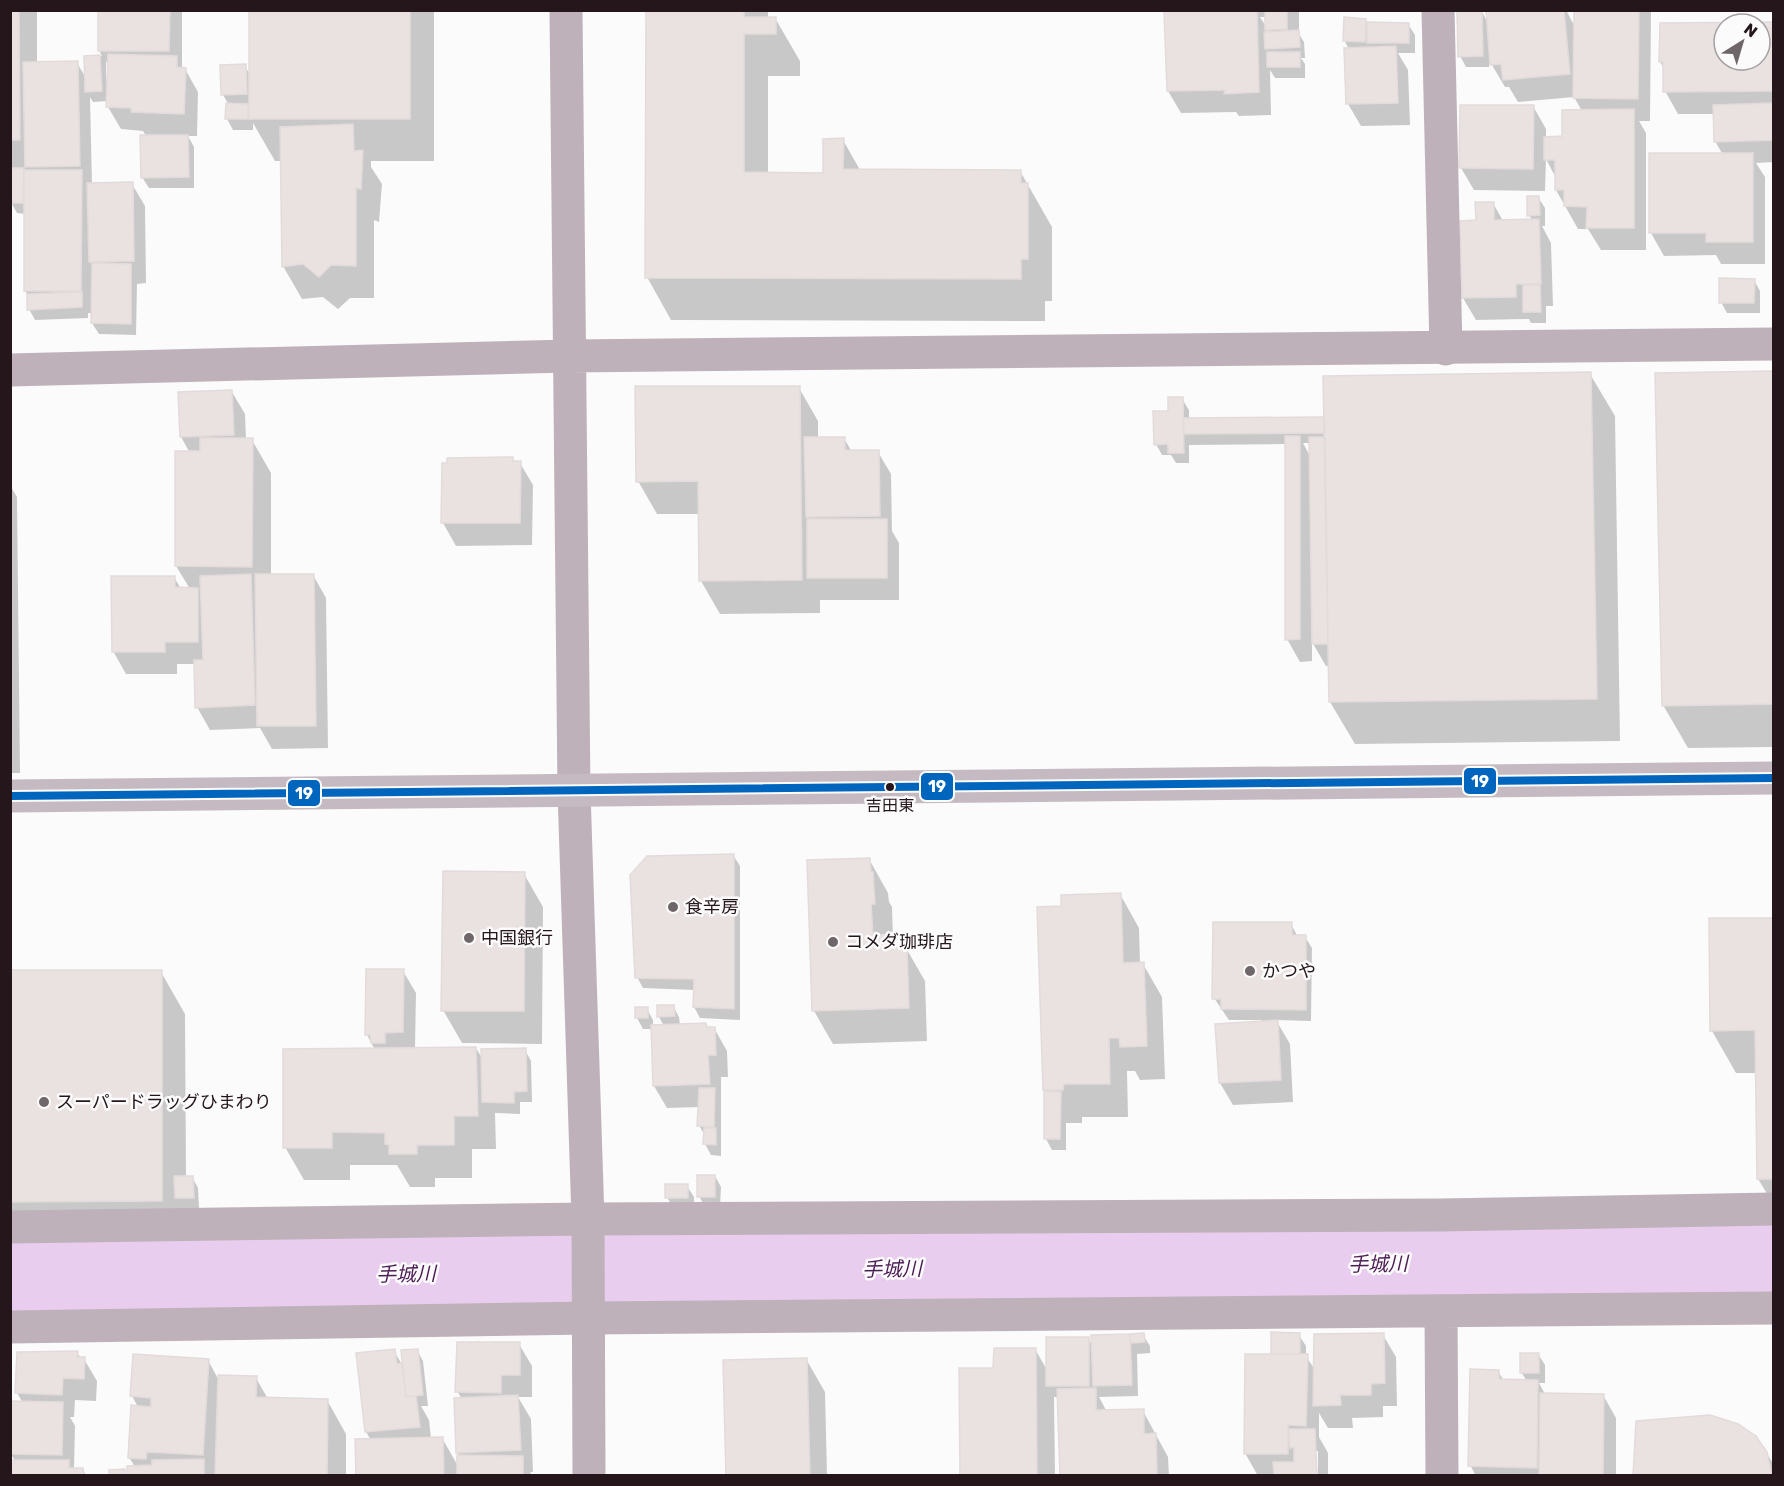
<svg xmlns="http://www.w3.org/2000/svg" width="1784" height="1486" font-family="Rubik,'Noto Sans JP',sans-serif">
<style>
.shadow{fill:#0003;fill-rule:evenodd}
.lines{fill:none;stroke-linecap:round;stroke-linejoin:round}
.river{stroke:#e9cdee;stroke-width:82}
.building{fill:#eae2e1;stroke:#e3dbdb;stroke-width:1.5;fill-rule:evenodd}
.minor{stroke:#beb1b9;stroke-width:33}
.tertiary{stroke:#beb1b9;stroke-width:33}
.secondary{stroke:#c5bac1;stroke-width:33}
.bus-1-casing{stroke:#fbfbfb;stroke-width:12}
.bus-1{stroke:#0065bd;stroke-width:8}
.bus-dot{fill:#24161a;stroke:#fbfbfb;stroke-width:2}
.poi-dot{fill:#6f6669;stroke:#fbfbfb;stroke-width:2}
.labels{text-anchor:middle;stroke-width:5;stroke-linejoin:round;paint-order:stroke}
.bus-label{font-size:16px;fill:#24161a;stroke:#fbfbfb}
.poi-label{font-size:18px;fill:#24161a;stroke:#fbfbfb;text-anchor:start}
.water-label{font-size:20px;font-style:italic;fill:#4b1b54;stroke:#fbfbfb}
.line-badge{stroke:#fbfbfb;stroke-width:2}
.badge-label{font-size:16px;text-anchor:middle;font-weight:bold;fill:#fff}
</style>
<rect width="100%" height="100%" fill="#fbfbfb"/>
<path class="shadow" d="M10 10H37V63H77L86 78 85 57 102 56 99 50 100 10 182 12V66L185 69 198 92 197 136H188L194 147V188H149L142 177 146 136 143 131 121 129 108 107V101L93 102 90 97 92 185 132 184 145 206 146 283 137 284 136 335 99 334 92 323 93 313H88V318L35 320 29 309 28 296 25 290V214L17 213 11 202ZM106 61 109 68V79H106Z
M250 10H434V161H371V167L382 184 379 222 374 220V298H350L338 309 323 297 302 299 283 266 282 161H275L253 123V130H233L227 119 229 105 223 95 245 66 250 75Z
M648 10H768V18H775L800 61V76H768V174H824L843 140 860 170 1020 171 1052 227V301H1045V321L671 320 647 277Z
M1178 10H1299V34L1304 42 1305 58H1301L1305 64V78H1275L1270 70 1271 115 1239 116 1236 112 1181 113 1168 91ZM1260 17H1267V28Z
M1481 10 1488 23 1487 10H1566L1575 27 1576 10H1651L1650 121H1639L1646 133V250H1601L1588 229H1578L1556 190V178L1546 159 1545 191 1474 190 1461 168 1533 106 1546 129V138L1564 137 1582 111 1574 97 1518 102 1509 87H1505L1489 60V67H1466L1460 56Z
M1365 20 1367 23 1408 24 1415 35V53H1398L1408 70 1410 125 1361 126 1348 104 1349 49 1344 40Z
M1774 23V162L1756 163 1765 177V264H1721L1716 255 1664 256 1651 233V155H1723L1715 141V114H1678L1665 91V70L1660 62 1661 24ZM1724 24H1760V60H1724Z
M1538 197 1545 208V226H1542L1551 243 1553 306H1546V323H1531L1529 319 1476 320 1463 298 1477 221 1493 203 1503 221 1532 220 1529 215Z
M1754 280 1760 291V313H1727L1721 302Z
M1774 373V747L1688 748 1663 705Z
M1590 374 1615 416 1620 741 1355 744 1330 702V666H1326L1312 642V661L1300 662 1287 639 1286 444 1189 445V463H1176L1171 455H1162L1156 444 1170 412 1182 399 1189 410V420L1325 418ZM1303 443H1310L1311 458Z
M799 388 818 421V438H844L852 452H878L891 474 892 531 899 543V600H820V613L720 614 701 581 700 514H657L638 481Z
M232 392 245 414 246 440H252L271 473V576L313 575 326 598 328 748 272 749 260 728 210 730 197 707 195 664H177V674H126L113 651 174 577 181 589H190L176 566 190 453 181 437Z
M512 459 515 463H520L533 485 532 545 456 546 443 523V465Z
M10 485 17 497 20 773H10Z
M733 855 740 866V1020L700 1018 694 1007 695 990 643 988 637 977Z
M869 859 888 893 889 902 892 907 893 937 899 948H906L925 981 927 1041 833 1044 814 1011Z
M524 874 543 907 542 1044 462 1043 443 1010Z
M1120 894 1139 928 1140 964H1143L1162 997 1165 1079 1140 1080 1135 1071H1127L1128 1117H1082V1123H1066V1150H1052L1046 1139 1045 1089 1063 907Z
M1774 919V1205L1758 1179 1757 1073H1736L1712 1031Z
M1291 924 1298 937H1305L1312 948 1311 1021 1276 1020 1290 1044 1293 1102 1233 1105 1220 1083 1262 1020H1229L1214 998Z
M403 971 416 993 415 1049 476 1048 483 1060 525 1050 531 1061 532 1102H520V1114L495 1113 496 1149H472V1178H435V1187H410L397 1165H350V1180H304L285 1147 375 1050 367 1035Z
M10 972H161L185 1014 186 1177H192L198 1188 199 1208H186V1243L10 1244Z
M673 1006 679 1017 680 1025 706 1024 708 1028H714L727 1051 728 1077H721V1156L711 1155 705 1144V1136L699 1125 700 1107 667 1108 654 1086 652 1029H643L637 1018 647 1009 653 1020V1026H664L659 1017Z
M715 1176 721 1187 720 1207H705L699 1196Z
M687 1186 694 1197V1208H673L667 1197Z
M1143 1335 1150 1346V1353L1137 1354 1138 1396 1099 1397 1107 1412 1143 1411 1168 1457 1169 1476H1061L1059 1397H1054L1055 1476H962L995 1369 1035 1349 1047 1370 1088 1338 1093 1347V1336Z
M1299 1335 1306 1346V1356L1315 1370 1383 1335 1396 1357 1397 1406H1383V1417L1352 1418 1353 1428H1328L1319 1413V1437L1328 1453V1476H1318V1451H1314L1315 1476H1258L1245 1453 1274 1355Z
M519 1344 532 1366V1397H518L531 1419 533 1472H530L532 1476H357L371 1440 366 1432 394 1351 404 1368 417 1350 423 1361 428 1406H421L429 1420 431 1438H442L458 1466 460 1457 457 1452 462 1399 457 1391Z
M77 1352 81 1359H84L97 1381 96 1401 75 1400 74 1417H70L75 1426 74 1469H83L86 1476H12L15 1461 11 1454 23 1403 17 1393Z
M1538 1354 1545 1365V1383H1539L1545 1394 1603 1395 1616 1418V1476H1476L1470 1465 1498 1371 1504 1381H1527L1521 1372Z
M806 1359 825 1392 827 1476H727Z
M208 1360 217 1377 256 1378 268 1399 327 1400 346 1434V1476H128L135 1467 129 1457 138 1407 132 1396Z
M1766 1452 1774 1465V1476H1635Z"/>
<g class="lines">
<path class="river" d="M10 1278 514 1272 689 1273 1774 1259"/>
</g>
<path class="building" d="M10 10H19L20 140H10Z
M98 10H170L169 51H98Z
M249 10H410V119H249Z
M646 10H744V17H776V34H744V172L823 173V139L844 138 843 169 1021 170V183H1028V259H1021V279L645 278Z
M1257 10 1259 92 1224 94 1225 90 1167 91 1164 11Z
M1265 10H1287V29L1265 30Z
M1457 10H1482L1483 56 1458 57Z
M1486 10H1564L1570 74 1503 80 1501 64 1490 65Z
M1574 10H1639L1638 99 1573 98Z
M1344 17 1366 19 1365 42 1343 41Z
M1367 22 1409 23V43H1367Z
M1774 22V91L1663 92V62H1659L1660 23ZM1724 24H1760V60H1724Z
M1299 30 1300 47 1265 49 1264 32Z
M1396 46 1398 103 1346 104 1344 48Z
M1267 52H1300V67H1267Z
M108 54 177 56V67L186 68 184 114 131 112V108L106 107Z
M100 55 102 91 85 92 84 56Z
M78 61 80 166 25 167 23 62Z
M246 64 247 94 221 95 220 65Z
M226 103 248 104V119H225Z
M1774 103V140L1714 142 1713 105Z
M1460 105H1534L1533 169 1459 168Z
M1634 109V228H1586L1587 207 1564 206V190H1555V160H1544V137L1562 136V110Z
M353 124 354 151 363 150 361 189 356 188V266L331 265 319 277 303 264 282 267 280 127Z
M140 135H188L189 177 141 178Z
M1649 153H1753V242H1706V233H1649Z
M10 168H24L23 203H10Z
M24 170H82L81 291H24Z
M133 182 134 261 89 262 87 183Z
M1527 196H1539L1540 215 1527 216Z
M1475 202H1494V220L1539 219 1541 284H1516V297L1462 298 1460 221 1476 220Z
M92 263 131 264V324L91 323Z
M1719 278 1755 279 1754 303H1719Z
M1523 285H1540L1541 312H1523Z
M82 292V307L27 310V294Z
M1774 371V704L1662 706 1655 373Z
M1591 372 1597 699 1329 702 1323 376Z
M635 386H800L802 580 699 581 698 481 636 482Z
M232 390 234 435 180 437 178 392Z
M1168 397H1183L1184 453H1168V444L1154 445 1153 411H1168Z
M1324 417 1325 433 1184 434 1183 418Z
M1285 436H1300V639L1285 640Z
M804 437H845V450H879L880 516 806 517Z
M1309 437H1325L1328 644H1312Z
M200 438H253L252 567 175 566V451H200Z
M513 457V461H521L520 523H441L442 463H447V458Z
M807 519H887V578H807Z
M251 574 255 705 195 708 194 660H203L200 576Z
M255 574H314L316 726H257Z
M111 576H175V587L198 588V642H165V652H112Z
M734 854V1009L693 1007 694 979 635 978 630 875 647 856Z
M870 858 871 872H873L875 904H871L873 935 893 934V947H907L909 1008 812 1011 807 860Z
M443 871 525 872 524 1011H441Z
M1121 893 1123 963 1144 962 1147 1046 1120 1047 1119 1038H1109L1110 1084H1064L1063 1090H1043L1037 907 1061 906V895Z
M1709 918H1774V1179H1757L1755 1030 1710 1031Z
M1213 922H1292V935H1306V1010L1221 1009V999H1212Z
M366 969H404L403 1032 385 1033V1043H371L370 1035H365Z
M10 970H162V1201L10 1202Z
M657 1005H674L675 1016 657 1017Z
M635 1007H648V1018H635Z
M1278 1020 1281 1080 1219 1083 1215 1024Z
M706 1023 707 1027H715L716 1055H708L710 1084 653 1086 651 1025Z
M476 1047 478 1116H454V1145H417V1154H389V1145L385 1144V1133L332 1132V1148H283V1049Z
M526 1048 527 1091 514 1092V1103L482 1102 481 1049Z
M699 1088H715L714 1127 697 1126Z
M1044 1091 1061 1092 1060 1139H1044Z
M704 1128H716V1145L703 1144Z
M697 1175H715V1197H697Z
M174 1176H193L194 1198H175Z
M665 1184H688V1198H665Z
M1271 1332 1300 1333V1354H1271Z
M1144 1333 1145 1342 1131 1343 1130 1334Z
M1384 1333 1385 1383 1371 1384V1395H1340L1341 1405 1313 1406 1314 1334Z
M1130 1334 1132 1385 1093 1386 1091 1335Z
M1046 1337H1089V1386H1046Z
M457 1342H520V1375H501V1393L455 1392Z
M994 1348H1036L1037 1476H960L959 1368H993Z
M395 1349 397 1364 402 1363 406 1397 416 1396 420 1427 365 1432 356 1353Z
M418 1349 423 1395 406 1397 401 1350Z
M78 1351 77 1357H85L84 1379 63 1378 62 1395 15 1393 17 1352Z
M1520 1353H1539V1373H1520Z
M133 1354 209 1359 203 1455 147 1452 146 1459 128 1458 131 1405 151 1407V1398L130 1396Z
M1245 1354H1308L1306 1426 1288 1425V1454H1244Z
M807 1358 810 1476H726L723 1360Z
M1470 1369 1499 1370V1379L1538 1380 1537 1468 1468 1466Z
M218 1375 257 1376 256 1397 328 1399 327 1476H215Z
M1096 1388V1410L1144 1409V1434L1156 1433 1157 1476H1060L1057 1389Z
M1540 1393 1604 1394 1603 1476H1539Z
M518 1395 521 1450 456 1453 454 1398Z
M10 1401 63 1402 62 1455 10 1454Z
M1710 1415 1738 1424 1756 1436 1767 1452 1772 1476H1633L1636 1421Z
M1289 1429H1315L1317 1476H1274L1273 1462H1294V1447L1290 1448Z
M443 1437 444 1476H356L355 1439Z
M457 1455 523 1456V1476H457Z
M204 1459V1476H127V1466L152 1465V1460Z
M10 1460H69V1468H83L84 1476H11Z
M125 1469V1476H109V1470Z"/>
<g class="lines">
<path class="minor" d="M1438 10 1446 349
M10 1227 588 1219 1442 1215 1774 1209
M1441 1312 1442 1476
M10 1327 589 1318 1774 1308"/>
<path class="tertiary" d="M566 10 574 791 588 1219 589 1476
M10 370 570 356 1774 344"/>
<path class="secondary" d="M10 796 1774 778"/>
<g class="bus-1-casing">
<path id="bus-1" d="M10 796 1774 778"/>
</g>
<use href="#bus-1" class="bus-1"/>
</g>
<circle class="bus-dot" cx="890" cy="787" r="5"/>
<g class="poi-dot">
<circle cx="673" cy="907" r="6"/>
<circle cx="469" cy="938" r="6"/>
<circle cx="833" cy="942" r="6"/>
<circle cx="1250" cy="971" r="6"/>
<circle cx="44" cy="1102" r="6"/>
</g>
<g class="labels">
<g class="bus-label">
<text x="890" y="811">吉田東</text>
</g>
<g class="poi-label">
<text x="685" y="913">食辛房</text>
<text x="481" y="944">中国銀行</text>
<text x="845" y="948">コメダ珈琲店</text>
<text x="1262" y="977">かつや</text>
<text x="56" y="1108">スーパードラッグひまわり</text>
</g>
<g class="water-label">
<text transform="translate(1378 1264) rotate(-1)" y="7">手城川</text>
<text transform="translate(892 1269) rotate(-1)" y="7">手城川</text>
<text transform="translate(406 1274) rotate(-1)" y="7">手城川</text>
</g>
</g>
<g class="line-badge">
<rect x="1463" y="767" width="34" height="28" rx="6" fill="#0065bd"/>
<rect x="920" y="772" width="34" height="29" rx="6" fill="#0065bd"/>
<rect x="287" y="779" width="34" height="28" rx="6" fill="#0065bd"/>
</g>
<g class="badge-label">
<text x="1480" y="787">19</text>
<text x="937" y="792">19</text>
<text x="304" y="799">19</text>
</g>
<rect width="1784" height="1486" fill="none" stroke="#24161a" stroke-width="24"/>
<g transform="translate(1742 42) rotate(37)"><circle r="28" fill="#fbfbfb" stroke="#a59fa1" stroke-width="1.5"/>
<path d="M0-4.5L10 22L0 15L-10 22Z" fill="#6f6669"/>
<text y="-9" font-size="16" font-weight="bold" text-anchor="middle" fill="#24161a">N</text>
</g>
</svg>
